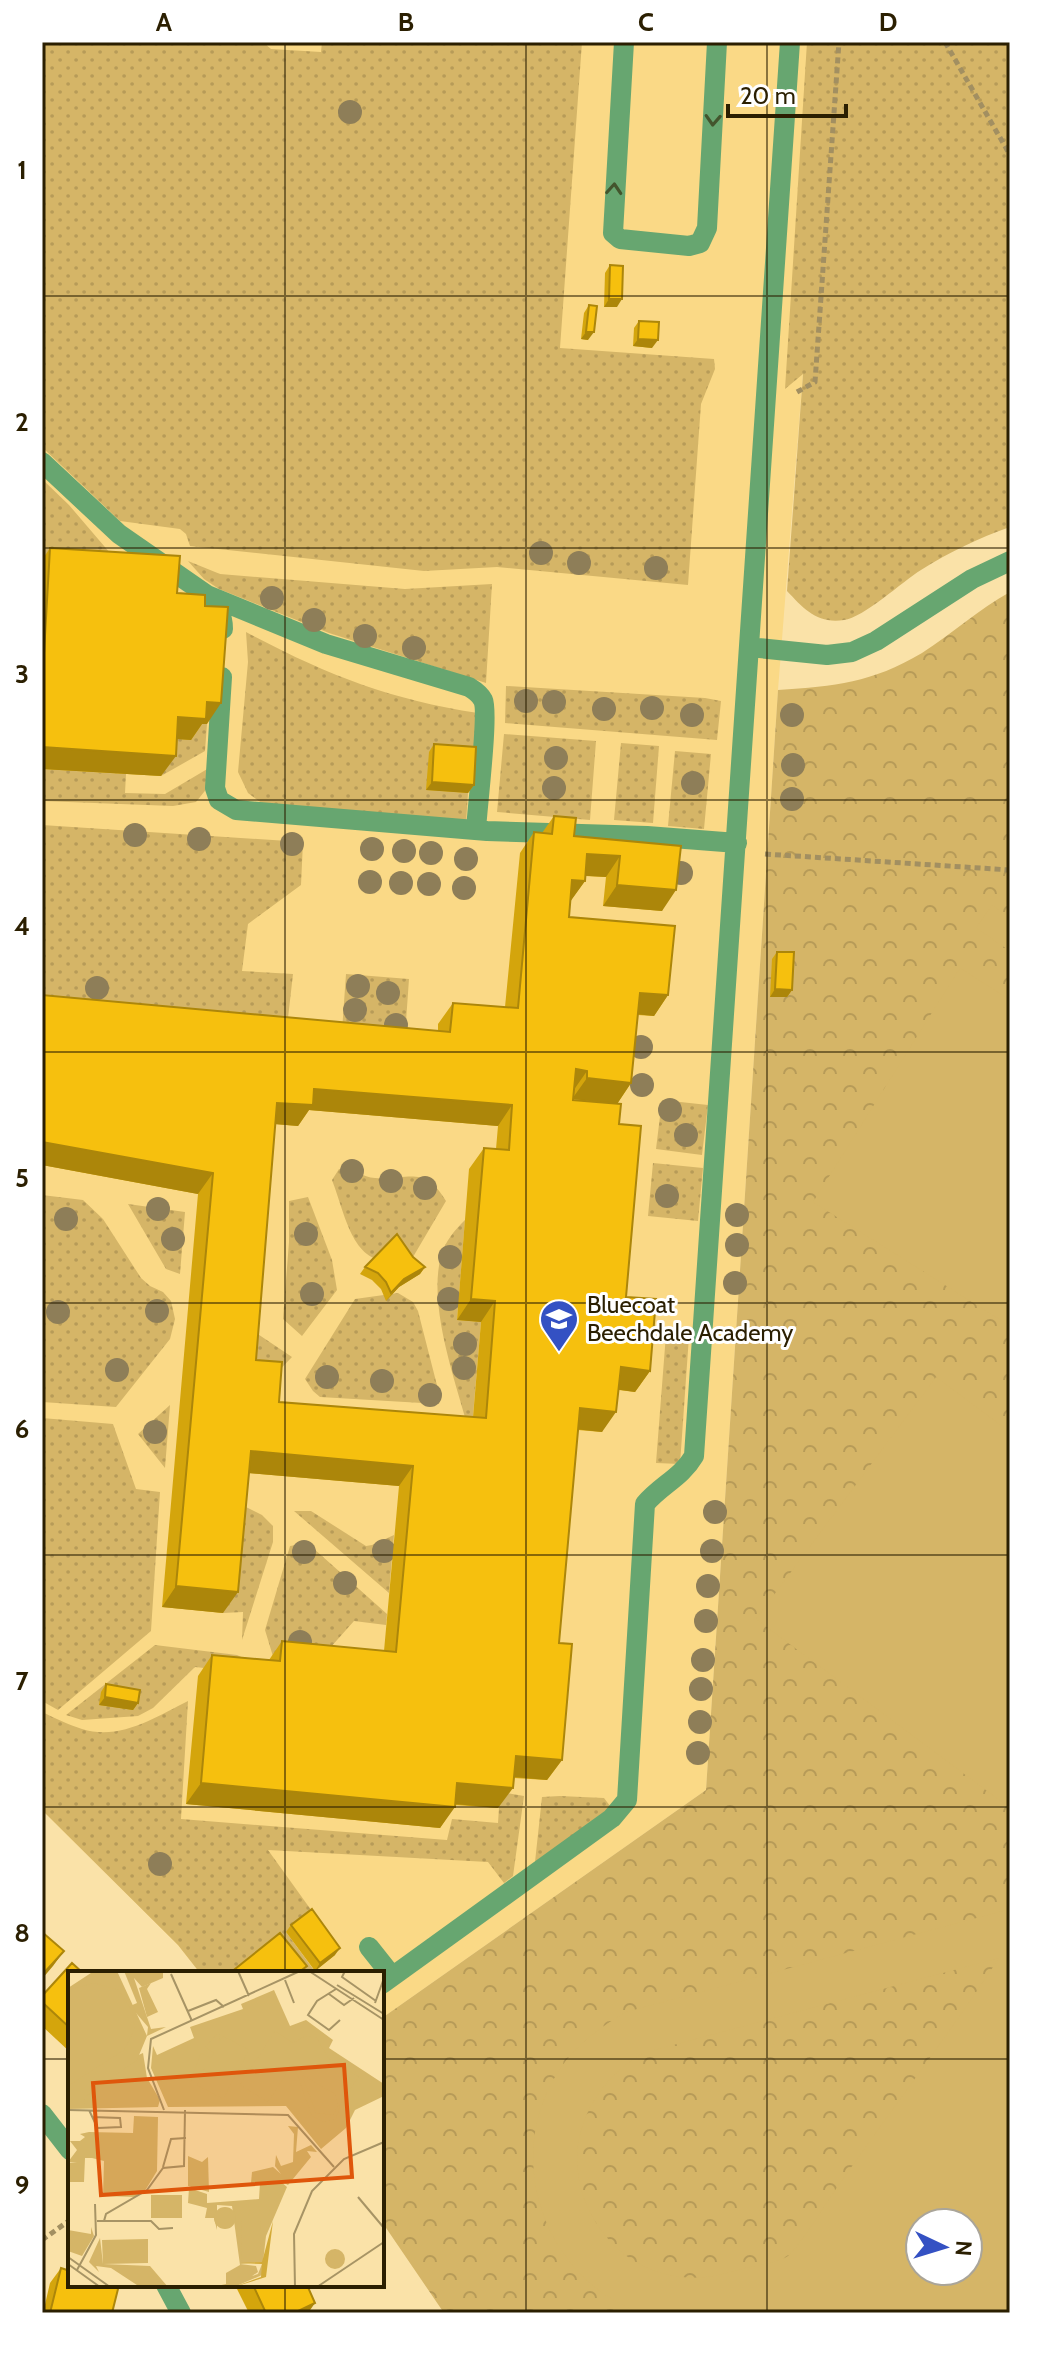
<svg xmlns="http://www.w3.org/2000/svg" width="1052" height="2355" font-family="Cabin,sans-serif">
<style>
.built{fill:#fad986}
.grass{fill:url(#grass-dots)}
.park{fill:url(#park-crowns);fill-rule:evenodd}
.pitch{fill:#d5b567;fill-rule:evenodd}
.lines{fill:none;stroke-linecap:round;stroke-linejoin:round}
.path{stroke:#a28f61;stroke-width:5;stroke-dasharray:6 4;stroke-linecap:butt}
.service{stroke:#67a670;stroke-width:20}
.minor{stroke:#67a670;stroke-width:20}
.tree{fill:#8e7e58}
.wall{fill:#d4a50c;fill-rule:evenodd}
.shaded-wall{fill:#ac860a}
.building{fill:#f6c00e;stroke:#ac860a;stroke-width:2;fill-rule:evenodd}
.oneway{stroke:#43552d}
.grid{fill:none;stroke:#2b1f01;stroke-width:2;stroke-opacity:0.55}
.labels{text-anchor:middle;stroke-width:6;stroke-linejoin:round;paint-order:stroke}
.poi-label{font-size:24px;fill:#2b1f01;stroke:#fff;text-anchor:start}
.inset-road{fill:none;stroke:#a79465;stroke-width:2}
.view{fill:#df560b;fill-opacity:0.15;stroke:#df560b;stroke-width:4}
.inset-edge{fill:none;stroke:#2b1f01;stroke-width:4}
.neatline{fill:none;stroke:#2b1f01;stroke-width:3}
.grid-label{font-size:26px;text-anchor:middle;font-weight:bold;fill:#2b1f01}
</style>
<defs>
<pattern id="grass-dots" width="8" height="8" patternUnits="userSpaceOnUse" patternTransform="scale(2)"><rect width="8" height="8" fill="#d5b567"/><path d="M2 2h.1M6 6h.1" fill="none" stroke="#b79b58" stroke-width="1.8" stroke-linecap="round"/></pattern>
<pattern id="park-crowns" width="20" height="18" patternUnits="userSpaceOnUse" patternTransform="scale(2)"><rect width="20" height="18" fill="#d5b567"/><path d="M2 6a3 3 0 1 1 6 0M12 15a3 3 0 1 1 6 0" fill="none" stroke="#b79b58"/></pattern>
</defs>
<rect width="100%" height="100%" fill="#fae2a8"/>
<path class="built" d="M42 42H829L778 690 706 1790 382 2018V1973H200L178 1945 42 1810Z"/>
<path class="grass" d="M42 42H263L271 49 321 52 322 42H582L560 348 714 359 715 369 701 404 688 585 497 567 424 571 190 546 186 534 180 529 120 521 42 447Z
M807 42H1010V527C979 538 949 552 921 570 903 581 863 618 844 620 817 624 804 609 787 591L803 374 785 389Z
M42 479 69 505 128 574 42 569Z
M188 561 220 574 405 589 492 584 486 683 329 633 219 589 204 579Z
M246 632C327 675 388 699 478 713L474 755 427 790 468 793 466 823 267 807 248 793 238 772 248 662Z
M506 686 705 698 721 701 717 740 505 723Z
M192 723 207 724 205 751 161 776 164 738Z
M504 734 596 741 590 820 497 812Z
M621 743 659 746 653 823 614 820Z
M675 751 711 754 704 829 668 826Z
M209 768 208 787 196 802 173 806 42 801V769L126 774 125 793 165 794Z
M42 825 303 842 301 885 248 924 242 971 293 974 287 1027 42 1017Z
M346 974 409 979 405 1036 342 1031Z
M662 1100 708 1105 702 1155 656 1149Z
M653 1163 703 1168 698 1221 648 1216Z
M339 1169C353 1168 362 1177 375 1178 411 1180 424 1165 446 1201L413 1257C354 1278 348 1222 332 1180Z
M42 1195 83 1200 103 1219 141 1278 150 1286 163 1292 171 1301 175 1319 170 1339 116 1407 42 1402Z
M308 1197 332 1260 337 1290 302 1336 283 1319 289 1242V1201Z
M128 1204 185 1212 180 1274 166 1269Z
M465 1220 457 1320 481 1322 471 1439C458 1387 427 1309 441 1256 445 1241 455 1230 465 1220Z
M398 1293 413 1302 418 1311 440 1397 439 1404 320 1397 313 1391 305 1379 355 1299Z
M246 1326 292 1357 267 1383 241 1381Z
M666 1334 689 1336 680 1464 656 1463Z
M170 1405 165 1468 138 1434Z
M42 1418 113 1424 136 1489 160 1492 151 1631 58 1710 42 1701Z
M234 1501 262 1515 273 1526V1542L242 1640 243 1612 223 1613Z
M294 1511H311L366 1546 372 1545 394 1535 389 1593Z
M302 1544 313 1548 387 1614 386 1625 354 1621 313 1667 275 1663 265 1630 290 1546Z
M155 1645 237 1655 260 1666 258 1674 195 1667 153 1708 138 1716 82 1720 66 1715Z
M188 1701 181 1819 447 1840 452 1819 498 1823 500 1792 524 1796 513 1876 504 1883 488 1862 268 1850 314 1914 286 1932 316 1973H200L178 1945 42 1810V1712C55 1718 69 1725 82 1729 120 1741 156 1717 188 1701Z
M560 1796 604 1798 610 1806 609 1811 535 1862 542 1797Z"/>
<path class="park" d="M1010 592V2313H444L382 2222V2018L706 1790 778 690C836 686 871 683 922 653 952 634 979 609 1010 592ZM920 2223H968V2271H920Z"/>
<path class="pitch" d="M992 905 1010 918V951L976 928Z
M960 968 1010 1000V1326L813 1202Z
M936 1377 1010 1432V1808L756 1619Z
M1010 1909V2313H642C545 2280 502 2159 558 2072 575 2045 599 2028 626 2012ZM999 1958C948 2036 891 2110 838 2186 828 2200 798 2249 788 2256 780 2262 753 2266 742 2269 718 2276 695 2281 670 2275 644 2270 620 2255 604 2234 555 2171 576 2093 643 2053ZM920 2223H968V2271H920Z"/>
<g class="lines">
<path class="path" d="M945 42 1010 155
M797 392 815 382 839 42
M765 854 1010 870
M42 2240 70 2220"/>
<path class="service" d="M624 42 613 233 620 239 689 246 700 243 707 228 717 42
M42 462 119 534 207 595C217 604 223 615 223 629
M207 595 326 644 469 687C474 690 480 694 483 700 489 712 477 810 476 830
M749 647 827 655 852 652 876 641 972 579 1010 561
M222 677 215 788 219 800 236 810 487 831 647 836 737 843
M369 1947 392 1976
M382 1984 612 1818 627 1800 645 1504C661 1485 681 1478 694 1456L790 42"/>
<path class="minor" d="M42 2114 70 2150
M166 2285 181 2313"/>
</g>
<g class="tree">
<circle cx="350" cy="112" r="12"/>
<circle cx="541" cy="553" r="12"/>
<circle cx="579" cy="563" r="12"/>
<circle cx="656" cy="568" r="12"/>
<circle cx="272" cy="598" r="12"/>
<circle cx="314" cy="620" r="12"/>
<circle cx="365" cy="636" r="12"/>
<circle cx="414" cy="648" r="12"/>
<circle cx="526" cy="701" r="12"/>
<circle cx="554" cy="702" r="12"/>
<circle cx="652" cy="708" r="12"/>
<circle cx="604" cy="709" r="12"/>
<circle cx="692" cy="715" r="12"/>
<circle cx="792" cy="715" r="12"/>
<circle cx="556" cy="758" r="12"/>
<circle cx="793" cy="765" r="12"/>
<circle cx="693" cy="783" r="12"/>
<circle cx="554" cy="788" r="12"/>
<circle cx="792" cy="799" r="12"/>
<circle cx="135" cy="835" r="12"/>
<circle cx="199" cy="839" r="12"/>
<circle cx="292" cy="844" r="12"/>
<circle cx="372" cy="849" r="12"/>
<circle cx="404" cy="851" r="12"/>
<circle cx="431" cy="853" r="12"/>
<circle cx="466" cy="859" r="12"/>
<circle cx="681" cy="873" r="12"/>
<circle cx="370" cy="882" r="12"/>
<circle cx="401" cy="883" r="12"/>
<circle cx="429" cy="884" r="12"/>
<circle cx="464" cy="888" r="12"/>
<circle cx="358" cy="986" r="12"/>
<circle cx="97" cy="988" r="12"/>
<circle cx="388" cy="993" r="12"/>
<circle cx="355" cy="1010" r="12"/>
<circle cx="396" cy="1025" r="12"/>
<circle cx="641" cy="1047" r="12"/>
<circle cx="642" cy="1085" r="12"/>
<circle cx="670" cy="1110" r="12"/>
<circle cx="686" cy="1135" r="12"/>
<circle cx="352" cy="1171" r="12"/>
<circle cx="391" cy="1181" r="12"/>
<circle cx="425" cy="1188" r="12"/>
<circle cx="667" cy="1196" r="12"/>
<circle cx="158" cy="1209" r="12"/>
<circle cx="737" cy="1215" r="12"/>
<circle cx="66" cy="1219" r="12"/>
<circle cx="306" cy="1234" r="12"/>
<circle cx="173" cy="1239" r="12"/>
<circle cx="737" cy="1245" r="12"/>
<circle cx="450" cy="1257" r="12"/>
<circle cx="735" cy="1283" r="12"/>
<circle cx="312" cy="1294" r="12"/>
<circle cx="449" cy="1299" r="12"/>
<circle cx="157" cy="1311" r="12"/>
<circle cx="58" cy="1312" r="12"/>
<circle cx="465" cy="1344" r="12"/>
<circle cx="464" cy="1368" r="12"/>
<circle cx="117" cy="1370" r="12"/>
<circle cx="327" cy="1377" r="12"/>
<circle cx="382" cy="1381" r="12"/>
<circle cx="430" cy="1395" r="12"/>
<circle cx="155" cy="1432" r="12"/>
<circle cx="715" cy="1512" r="12"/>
<circle cx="384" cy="1551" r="12"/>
<circle cx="712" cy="1551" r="12"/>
<circle cx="304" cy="1552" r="12"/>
<circle cx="345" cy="1583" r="12"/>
<circle cx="708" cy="1586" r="12"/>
<circle cx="706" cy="1621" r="12"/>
<circle cx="300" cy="1642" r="12"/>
<circle cx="703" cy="1660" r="12"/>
<circle cx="701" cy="1689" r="12"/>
<circle cx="700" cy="1722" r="12"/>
<circle cx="698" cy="1753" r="12"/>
<circle cx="160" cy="1864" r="12"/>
</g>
<path class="wall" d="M610 265 617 307H604L605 273Z
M589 305 588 340 581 339 584 313Z
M639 321 652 348 633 346 634 328Z
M50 548 177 593 205 606 207 724H202L191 740 177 739 161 776 42 769V560Z
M434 744 474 785 468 793 426 790 429 752Z
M554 816 574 836 681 846 662 911 603 906 606 877 585 876V881L570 901 569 917 668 995 654 1016 638 1015 631 1083 617 1104 573 1099 619 1124 626 1297 650 1371 635 1392 619 1390 602 1432 578 1430 559 1643 562 1760 547 1780 514 1778 498 1808 455 1805 440 1828 186 1804 198 1676 212 1655 269 1660 282 1641 384 1651 399 1486 249 1473 223 1613 162 1607 198 1194 42 1165 438 1031V1024L453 1003 505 1007 520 853 534 832 542 833ZM309 1110 498 1126 496 1149 484 1148 469 1169 457 1320 481 1322 473 1417 279 1402 256 1360 275 1124 298 1126Z
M777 952 792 990 787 997H770L772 959Z
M413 1257 425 1267 420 1274 399 1287 386 1301 381 1289 372 1280 360 1274 365 1267Z
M106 1684 138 1703 133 1710 99 1705 101 1692Z
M291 1925 335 1955 315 1971 286 1932Z
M70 1973V2052L42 2026V1996Z
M61 2268 112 2313H43L50 2283Z
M235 2285H307L308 2313H249Z"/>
<path class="shaded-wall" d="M609 299H622L617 307H604Z
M586 332H594L588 340 581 339Z
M638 339 658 340 652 348 633 346Z
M207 702 221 703 207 724H202L191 740 164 738 178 717Z
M42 747 176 756 161 776 42 769Z
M432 782 474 785 468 793 426 790Z
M587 854 620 856 606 877 573 875Z
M572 880 585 881 570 902Z
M617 885 676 890 662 911 603 906Z
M775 989 792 990 787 997H770Z
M640 993 668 995 654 1016 625 1013Z
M576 1069 587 1071 573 1091Z
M587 1078 631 1083 617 1104 572 1099Z
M314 1089 512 1105 498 1126 309 1110 298 1126 262 1123 277 1103Z
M42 1142 213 1173 198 1194 42 1165Z
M425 1267 420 1274 399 1287 386 1301 404 1279Z
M471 1299 495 1301 481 1322 457 1320Z
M621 1367 650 1371 635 1392 607 1388Z
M580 1408 616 1412 602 1432 565 1428Z
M251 1451 413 1466 399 1486 236 1472Z
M176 1586 238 1592 223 1613 162 1607Z
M105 1697 138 1703 133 1710 99 1705Z
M516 1756 562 1760 547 1780 501 1776Z
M201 1783 455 1807 440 1828 186 1804Z
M457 1783 513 1788 498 1808 443 1803Z
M340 1948 335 1955 315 1971 320 1963Z
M64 1951 53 1966 42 1979V1975Z
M315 2303 308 2313H294Z"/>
<path class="building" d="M610 265 623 266 622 299H609Z
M589 305 597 306 594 332H586Z
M639 321 659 322 658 340 638 339Z
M50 548 180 556 177 593 205 595V606L228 607 221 703 207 702 206 719 178 717 176 756 42 747V688Z
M434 744 476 747 474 785 432 782Z
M554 816 576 818 574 836 681 846 676 890 617 885 620 856 587 854 585 881 572 880 569 917 675 926 668 995 640 993 631 1083 587 1078V1071L576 1069 573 1100 621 1104 619 1124 641 1126 626 1297 656 1299 650 1371 621 1367 616 1412 580 1408 559 1643 572 1644 562 1760 516 1756 513 1788 457 1783 455 1807 201 1783 212 1655 280 1661 282 1641 396 1652 413 1466 251 1451 238 1592 176 1586 213 1173 42 1142V995L450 1032 453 1003 518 1008 534 832 552 834ZM314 1089 512 1105 509 1150 484 1148 471 1299 495 1301 486 1418 279 1402 282 1362 256 1360 277 1103 313 1105Z
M777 952H794L792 990 775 989Z
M397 1234 413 1257 425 1267 404 1279 391 1293 386 1282 378 1273 365 1267Z
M106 1684 140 1690 138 1703 105 1697Z
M312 1909 340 1948 320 1963 291 1925Z
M42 1932 64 1951 42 1975Z
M280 1933 307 1966 298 1973H230Z
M72 1963 83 1973H70V2028L42 2002V1996Z
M61 2268 70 2271V2285H119L112 2313H50Z
M253 2285H307L315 2303 294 2313H266Z"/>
<defs><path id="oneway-chevron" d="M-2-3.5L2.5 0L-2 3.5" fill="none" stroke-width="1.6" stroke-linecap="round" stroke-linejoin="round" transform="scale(2)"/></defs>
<g class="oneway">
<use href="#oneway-chevron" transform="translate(713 120) rotate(93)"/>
<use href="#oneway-chevron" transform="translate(614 189) rotate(-86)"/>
</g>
<path class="grid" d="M285 42V1973M526 42V2313M767 42V2313M42 296H1010M42 548H1010M42 800H1010M42 1052H1010M42 1303H1010M42 1555H1010M42 1807H1010M42 2059H70M382 2059H1010M285 2285V2313"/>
<defs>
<g id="school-pin" transform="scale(2)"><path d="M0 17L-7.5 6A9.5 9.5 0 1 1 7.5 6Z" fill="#3451c3" stroke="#fff"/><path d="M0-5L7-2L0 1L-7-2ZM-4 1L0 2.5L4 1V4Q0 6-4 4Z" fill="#fff"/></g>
</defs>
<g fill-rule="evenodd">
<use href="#school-pin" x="559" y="1319"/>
</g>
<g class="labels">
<g class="poi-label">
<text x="587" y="1313">Bluecoat<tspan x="587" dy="28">Beechdale Academy</tspan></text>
</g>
</g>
<g transform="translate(68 1971)">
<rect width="316" height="316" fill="#fae2a8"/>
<path d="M56 0H95V7L74 16 66 7 83 58 98 56 79 65 80 56 62 35 69 32ZM75 82 79 107 92 129 90 136 0 138V115ZM66 145 90 146 89 200 78 218 68 226 35 225 36 190 24 187H17L16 211H0V192H9L0 191 9 179 2 170H12L17 166 12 163 21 161 65 162ZM220 155 230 156 228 181 243 174 249 181 239 180 243 186 220 214 212 210 219 216 198 265 195 291 172 293 188 295 190 301 184 305 190 303 194 293V304L166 316H144L158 313V302L172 294 164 235 149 234V259L146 247H137L139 237 120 232 121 217 139 223V232L191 228 192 212H183L184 201 205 196 213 203 207 195 208 184 213 195 225 191 226 163ZM120 185 134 191 140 186 141 221 120 215ZM23 256 26 265 14 285 0 280V259L23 263ZM32 267 35 293 82 295 100 316H72L43 297 28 295 31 301 21 291ZM257 288a10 10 0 1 1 20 0a10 10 0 1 1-20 0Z" fill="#d5b567"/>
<path d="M205 250 198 306 166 316 193 306 194 293 172 292 194 291Z" fill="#d3aa38"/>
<path d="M26 0H49L79 65 69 89 17 126 16 135H0V17ZM83 12 79 18 90 41 79 46 71 17ZM206 19 222 55 238 49 265 69 261 77 316 113V125L287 139 278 157 253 178 218 135 100 136 83 97 85 75 89 84 126 67 122 56 175 38 173 33Z" fill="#d5b567"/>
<path d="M26 12 51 19 64 40 67 58 56 79 0 115V19ZM207 60 225 72 237 65 249 67 260 87 291 106 274 128 268 148 256 151 244 145 225 92 200 131 172 114ZM234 104 267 123 270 135 265 144 248 142ZM151 61 152 70 155 65 181 79 155 128 129 114 137 97 122 111 133 82 143 87 146 82 137 76ZM83 224H114V247H83ZM146 247a11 11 0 1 1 22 0a11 11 0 1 1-22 0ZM174 250H193L192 290H173ZM80 268V292L35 293 34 269Z" fill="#d5b567" fill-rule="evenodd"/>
<path class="inset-road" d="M170 0 181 25M241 0 316 49M277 0 274 6 308 30M103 3 124 50M217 9 226 32M269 14 316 43M268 18 249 30 240 44 261 59 272 49M261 23 276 34 286 27M307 32 316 7M120 40 148 29 156 36M0 139 220 144 266 196M21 139 29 156 30 157 53 156 52 147 24 146M96 139 80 97 83 68 232 0M95 196 103 168 118 167M290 226 316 257M29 250H83L91 258 105 257M36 250 38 243 79 219 95 197 116 195 117 139M0 286 42 316M0 293 32 316M9 299 28 264 27 233M227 316 226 263 244 220 276 188 316 171M249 316 316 271"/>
<path class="view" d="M276 94 284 206 33 224 25 112Z"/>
<rect width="316" height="316" class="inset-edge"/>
</g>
<rect width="1052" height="2355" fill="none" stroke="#ffffff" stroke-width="88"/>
<g transform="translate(944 2247) rotate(94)"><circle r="38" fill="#ffffff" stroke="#aaa599" stroke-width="2"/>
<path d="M0-6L14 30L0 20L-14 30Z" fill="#3451c3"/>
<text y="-12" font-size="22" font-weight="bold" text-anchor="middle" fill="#2b1f01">N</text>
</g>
<path d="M728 104v12h118v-12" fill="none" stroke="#2b1f01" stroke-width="4"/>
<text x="740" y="104" font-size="24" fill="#2b1f01" stroke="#ffffff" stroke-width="6" paint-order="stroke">20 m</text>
<rect x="44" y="44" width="964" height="2267" class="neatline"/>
<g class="grid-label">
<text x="164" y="31">A</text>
<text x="406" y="31">B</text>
<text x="646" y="31">C</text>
<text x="888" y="31">D</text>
<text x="22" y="179">1</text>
<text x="22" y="431">2</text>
<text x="22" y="683">3</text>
<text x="22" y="935">4</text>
<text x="22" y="1187">5</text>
<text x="22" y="1438">6</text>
<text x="22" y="1690">7</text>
<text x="22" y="1942">8</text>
<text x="22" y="2194">9</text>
</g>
</svg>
